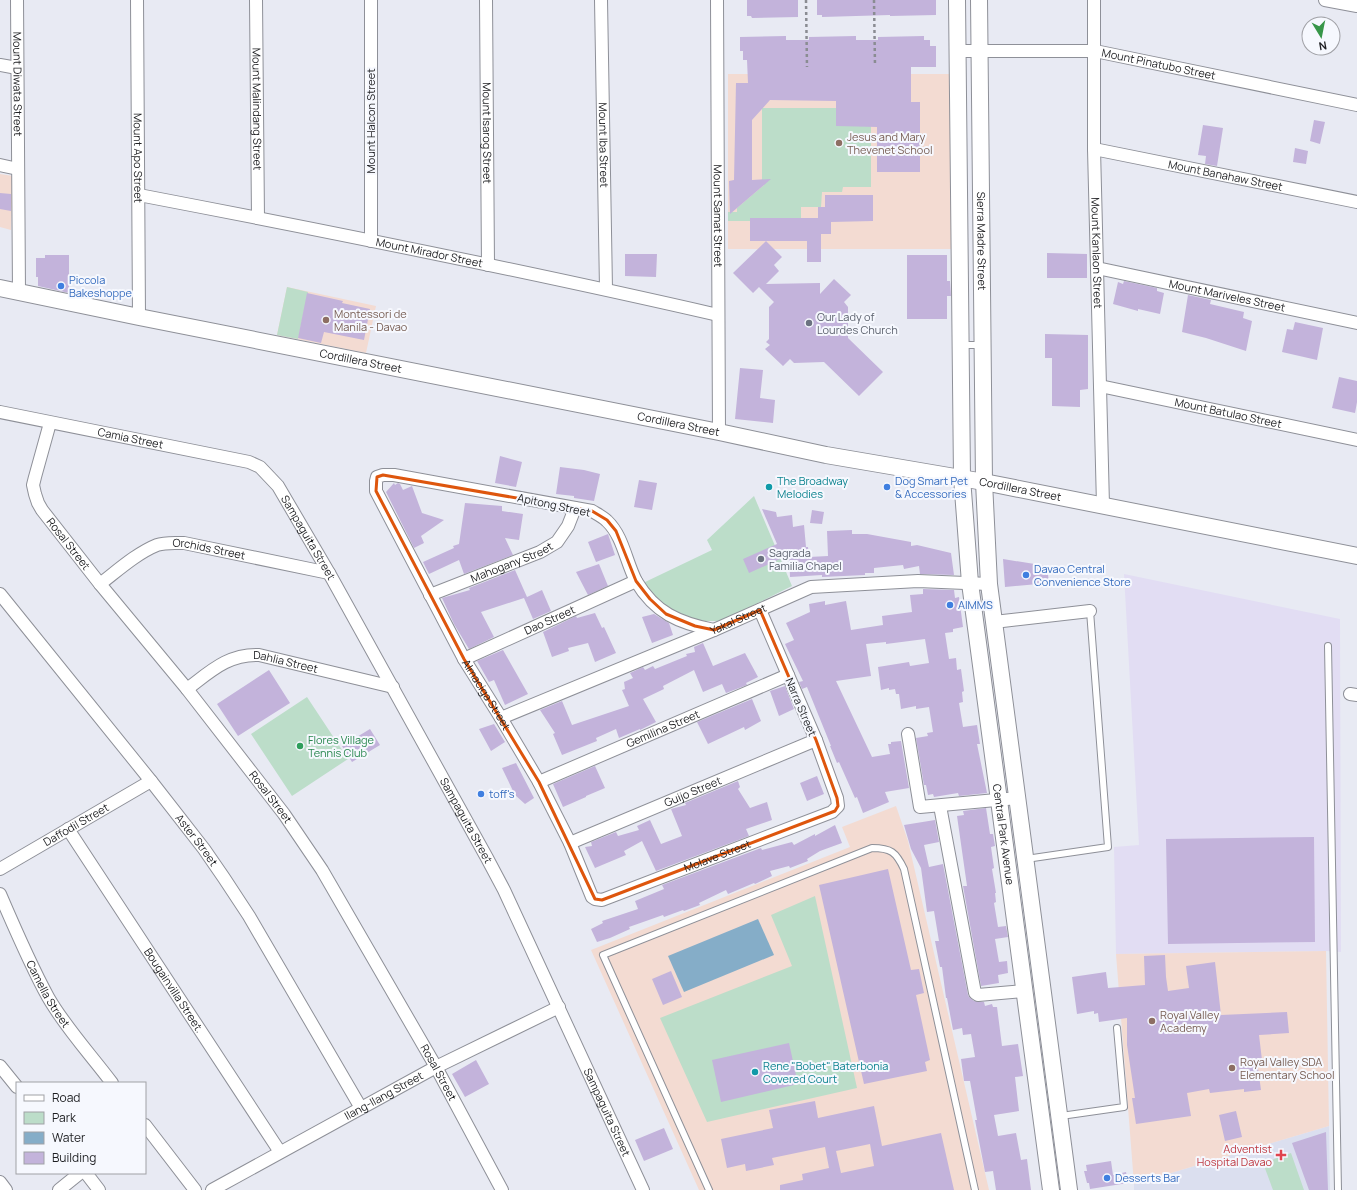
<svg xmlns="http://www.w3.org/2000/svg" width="1357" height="1190" font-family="Manrope,sans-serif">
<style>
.built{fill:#dbdfef}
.industrial{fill:#e2ddf3}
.education{fill:#f3dbd2}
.green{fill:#bcddc9}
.water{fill:#85adc8}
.building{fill:#c3b3db;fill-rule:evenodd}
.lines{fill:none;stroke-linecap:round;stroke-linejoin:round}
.service-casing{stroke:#8e9098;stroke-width:8}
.minor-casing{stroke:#8e9098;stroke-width:14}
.tertiary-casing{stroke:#8e9098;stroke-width:18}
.path{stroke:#8a8c92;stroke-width:2.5;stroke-dasharray:3 3;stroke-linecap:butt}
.service{stroke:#fff;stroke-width:6}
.minor{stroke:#fff;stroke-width:12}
.tertiary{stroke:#fff;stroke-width:16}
.marked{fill:none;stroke:#de560d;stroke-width:3;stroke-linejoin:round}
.education-dot{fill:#8d6e63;stroke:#f6f8fe;stroke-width:1.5}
.shop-dot{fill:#3f7fe0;stroke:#f6f8fe;stroke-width:1.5}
.worship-dot{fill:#6b7280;stroke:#f6f8fe;stroke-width:1.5}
.culture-dot{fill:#0f9aa8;stroke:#f6f8fe;stroke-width:1.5}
.leisure-dot{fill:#2e9e5b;stroke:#f6f8fe;stroke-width:1.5}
.health-dot{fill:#e0444e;stroke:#f6f8fe;stroke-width:1.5}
.labels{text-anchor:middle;stroke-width:4;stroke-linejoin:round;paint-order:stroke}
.street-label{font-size:11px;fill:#1e1f22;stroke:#f6f8fe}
.education-label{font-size:11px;fill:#785e54;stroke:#f6f8fe;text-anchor:start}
.shop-label{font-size:11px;fill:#366cbe;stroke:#f6f8fe;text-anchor:start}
.worship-label{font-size:11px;fill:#5b616d;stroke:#f6f8fe;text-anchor:start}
.culture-label{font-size:11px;fill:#0d838f;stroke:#f6f8fe;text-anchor:start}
.leisure-label{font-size:11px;fill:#27864d;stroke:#f6f8fe;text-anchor:start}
.health-label{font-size:11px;fill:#be3a42;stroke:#f6f8fe;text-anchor:end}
</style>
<rect width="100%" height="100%" fill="#e8eaf3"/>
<path class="built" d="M1329 1126 1330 1190H1134V1184Z"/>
<path class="industrial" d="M1124 574 1340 619 1341 952 1326 951 1116 954 1114 847 1139 845Z"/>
<path class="education" d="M728 74H950L952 249H728Z
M0 174 13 176 11 230 0 227Z
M287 287 376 306 366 353 277 335Z
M896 806 908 841 989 1190H699L591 950 850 847 842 827Z
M1326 951 1329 1126 1134 1184 1116 954Z"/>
<path class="green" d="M762 108H836V126H863L871 109V187H843L842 192H822L821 207H801V218H750V221H728V212H737V208L764 185V180H762Z
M287 287 308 292 298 339 277 335Z
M754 496 792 586 730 617 717 621H705L690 619 677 614 658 602 643 583 712 550 707 540Z
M307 697 348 759 292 796 251 734Z
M815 896 857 1088 707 1122 660 1018 792 966 771 915Z
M1291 1153 1304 1190H1273L1263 1163Z"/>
<path class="water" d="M758 919 774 955 684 992 668 956Z"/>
<path class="building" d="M747 0H798V17L752 18 751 16H747Z
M817 0H936V15L890 16V15L822 17V15H817Z
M786 36V40H809V37L856 36V40H878V37L924 36V40H930V46H936V67H911V102H920V172H877V127L836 126V101L770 100 752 120V180L771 179 730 214 729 181 734 180 736 83H748L747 60H743V51H740V37Z
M1314 120 1325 122 1320 144 1310 141Z
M1203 125 1223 128 1217 166 1205 164 1206 156 1198 155Z
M1295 148 1308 151 1306 164 1293 162Z
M0 193 11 194V211L0 209Z
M825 195H873V221L831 222V234H821V262H807V241H750V218H818V207H825Z
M766 241 782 257 774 265 779 271 766 284 820 283V294L834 279 851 295 844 302 848 307V338L883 372 859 396 824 362 794 363 790 359 783 366 765 349 770 345 766 342 769 339V307L774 302 759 287 753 293 733 273Z
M1047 253 1087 254V278H1047Z
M625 254H657L656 277 625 276Z
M45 255H69V293L38 286V277H36V258H45Z
M907 255H947V281H950L951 296H947V319H907Z
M1124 281 1157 288V291L1164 293 1160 314 1138 309V311L1113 304 1118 282 1123 284Z
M307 293 343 301 342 303 370 309 364 340 324 332 321 343 298 338Z
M1188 295 1211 300 1210 304 1244 312 1243 318 1252 321 1246 351 1206 338 1182 332Z
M1295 322 1323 328 1317 360 1282 352 1287 329 1293 330Z
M1045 334 1088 335V389L1080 390V407L1052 406V358H1045Z
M740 368 763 370 760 398 775 400 773 423 735 419Z
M1339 377 1357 381V402L1355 413 1332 408Z
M500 456 522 462 516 487 495 483Z
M560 467 584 470 600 474 594 501 574 498V496L556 494Z
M639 480 657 483 652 510 634 507Z
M394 483 395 485 398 483 400 484 403 490 412 486 422 513 444 520 421 536 424 543 414 548 386 492Z
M465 503 502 506V511L523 514 519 540 505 538 513 555 464 574 459 560 429 574 423 562 454 548 453 546 459 544Z
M762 509 776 512 777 517 792 515 793 527 804 525 806 547H808L809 557 828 556 827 531 852 530V534H867L911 542V546L917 545 951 553 954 575 920 574 919 566 904 569 903 565 874 568V573H865V575L822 577V575L790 577 789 555 749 573 743 559 777 544Z
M812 510 824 512 822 524 810 523Z
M608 534 615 555 596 562 588 542Z
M1003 559 1047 566 1049 583 1005 587Z
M599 564 608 586 588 595 576 572Z
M515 570 527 597 542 590 551 611 533 619 524 598 481 612 494 637 469 649 454 624 442 598 470 590 469 588Z
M923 589 954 590 955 598 959 597 963 627 953 629V632L945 633 949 659 956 658 957 670 961 669 964 691 962 692 963 702 959 703 963 727 977 725 980 744H977L987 793 959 796 958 793 934 797 933 794 928 795 926 785H924L916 738 928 736 927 733 933 732 929 707 916 709V706L901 709 899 694H896L895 689 889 690V688L881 690 878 667 909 662 910 666 929 663 925 639 886 644V642L866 644 871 676 836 681 872 757 890 754 888 744H891V742L901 741 909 788 885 792 889 802 863 813 857 797 855 798 839 762 837 763 830 746H831L807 687 802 689 799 682 803 681 785 644 794 640 786 623 810 612 809 604 825 601V605L846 601 851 630 883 625 882 616 912 612 910 595 923 594Z
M595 613 602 628 604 627 616 653 595 662 588 643 568 648 569 651 552 657 543 632 576 616 577 618Z
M654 614 669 623 673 635 652 643 642 617Z
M703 643 713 666 745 653 758 677 746 683 747 685 726 693 722 684 703 692 694 670 663 686 664 689 643 699 656 722 640 730V729L619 738 616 729 596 738 597 741 562 755 553 734 555 733 540 710 562 701 572 725 629 706 622 690 625 689 624 682 633 678 630 673 643 667 645 670 653 666 655 669 687 656 686 654 695 652 694 647Z
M503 650 528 694 505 705 494 680 489 682 477 661Z
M269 670 290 703 238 736 217 704Z
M785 686 794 709 779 716 770 691Z
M752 699 761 721 745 730 744 727 708 744 697 722Z
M494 724 505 742 491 751 479 729Z
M370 729 380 745 352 762 342 746Z
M516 763 534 798 525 804 515 795 502 768Z
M595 766 605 788 586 796V797L563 807 553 784Z
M817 776 824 794 807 801 800 783Z
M738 781 740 787 738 789 750 808 767 802 772 820 746 829 749 836 656 871 642 841 624 851 626 855 595 868 585 847 592 846 591 842 616 832 618 836 639 830 637 826 650 820 661 844 682 836 671 809 686 805 685 803Z
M986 808 990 834H993L995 846 991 847 994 868 992 869 996 893H995L996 902 994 903 998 927 1006 926 1008 937 995 939 999 962 1007 961 1008 973 998 975 999 983 981 986 963 886H967L957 816 964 815 963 811Z
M935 820 939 842 924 845 929 867 943 864 968 995 969 997 974 1001 984 1002 985 1006 992 1004 993 1007H997L1002 1046 1018 1044 1023 1076 1015 1077 1019 1111 994 1115 998 1136 1016 1133 1021 1160 1027 1159 1031 1190H996L993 1171 985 1172 975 1120H977L970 1081H964L961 1059 975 1057 971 1034 963 1035 962 1028 953 1030 947 998H946L942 967H940L935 941H939L934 911 927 912 921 868 911 849 904 825Z
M835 825 842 843 820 851 807 859 808 861 790 868 789 866 770 871 772 876 755 884 754 883 728 894 726 890 699 903 700 905 684 911 683 910 664 917 663 915 629 927 630 929 610 938 597 942 591 929 603 923 602 921 638 909 635 901 664 889 662 885 761 848 762 850 792 842 794 845 815 834V836Z
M1314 837 1315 942 1168 944 1166 839Z
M888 869 911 970 919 969 924 993 916 995 930 1060 925 1062 927 1071 864 1084 819 885Z
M1165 955 1166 977 1168 991 1189 988 1186 966 1215 962 1221 1015 1287 1012 1289 1033 1259 1035 1262 1060 1257 1061 1261 1090 1244 1092V1089L1210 1093 1209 1089 1187 1093 1191 1116 1136 1124 1132 1098H1135L1127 1045V1018L1099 1022 1098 1013 1094 1014V1011L1077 1014 1072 977 1106 972 1108 988 1145 985 1144 956Z
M671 971 682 997 663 1005 652 979Z
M789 1043 798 1084 721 1102 712 1060Z
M476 1060 489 1084 465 1097 452 1074Z
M815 1101 818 1118 874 1106 882 1146 941 1133 954 1190H780V1185L803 1180 802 1174 829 1168 825 1147 772 1158 774 1165 746 1171 745 1164 727 1168 721 1139 773 1128 769 1110ZM870 1144 874 1166 841 1173 836 1151Z
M1236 1111 1242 1137 1225 1141 1219 1115Z
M664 1128 673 1149 644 1161 635 1140Z
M1326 1132 1328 1190H1309L1292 1143Z
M1111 1161 1113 1175 1126 1172 1128 1183 1090 1189 1089 1183H1087L1084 1171H1087L1086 1165Z"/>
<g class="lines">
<g class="service-casing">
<path id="service" d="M961 345H981
M1328 646 1338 1190
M1026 859 1108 847 1090 611
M1061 1116 1124 1107 1117 1028
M709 1190 603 955 872 848C891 848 896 852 904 869L975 1190"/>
</g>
<g class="minor-casing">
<g id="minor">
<path id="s1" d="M17 0 19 292"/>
<path id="s2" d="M137 0 139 317"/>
<path id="s3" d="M256 0 258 218"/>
<path d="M371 0V241"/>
<path id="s4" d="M486 0 488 265"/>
<path id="s5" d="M601 0 606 289"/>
<path id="s6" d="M717 0 719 432"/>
<path id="s7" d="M1094 0V149L1103 505"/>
<path d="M1325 0 1357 6"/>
<path id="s8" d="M958 51H1095L1357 105"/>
<path d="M0 65 17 68"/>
<path id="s9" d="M1094 149 1357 202"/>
<path d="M0 165 18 169"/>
<path id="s10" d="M139 195C332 232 526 271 718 315"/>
<path id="s11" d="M1097 268 1357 323"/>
<path id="s12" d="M1100 386 1357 440"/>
<path id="s13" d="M0 412 249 462 260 467 278 486 329 573 487 858 504 890 643 1190"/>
<path id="s14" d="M50 423 35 477 33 485 35 494 38 503 42 510 100 584 187 689 284 814 322 870 436 1067 502 1190"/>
<path id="s15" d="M100 584C117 571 137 553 157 545 165 542 175 543 184 543L329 573"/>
<path id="s16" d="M0 594 151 781 204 849 224 878 249 916 361 1108"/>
<path id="s17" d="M430 595 540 552 557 542 568 526 575 508"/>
<path d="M994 622 1090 611"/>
<path id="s18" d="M714 630C679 623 655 613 636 581 626 562 623 536 607 521 603 517 597 514 592 511L394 475H383L377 477 376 481V491L464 659 501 718 539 782 570 843 592 897 595 899 602 900 832 812 838 806 837 798 816 740 760 610"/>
<path id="s19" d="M464 659 636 581"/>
<path id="s20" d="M187 689C211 671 228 654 259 655L393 687"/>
<path d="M1350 694 1357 695"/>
<path id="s21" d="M501 718 714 630 811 587 918 581 989 584"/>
<path d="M908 734 920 807 1018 798"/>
<path id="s22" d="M539 782 788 675"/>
<path d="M940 806 975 993 978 995 1024 991"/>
<path id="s23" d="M68 829 280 1152"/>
<path id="s24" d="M570 843 816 740"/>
<path id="s25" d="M0 869 151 781"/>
<path id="s26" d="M0 894C15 929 30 964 48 997 65 1027 91 1055 112 1083"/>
<path d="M0 1066 17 1087"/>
<path d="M145 1125 195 1190"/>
<path d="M86 1173 99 1190"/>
<path d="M0 1182 6 1190"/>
<path d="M59 1190 80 1173"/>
<path id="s27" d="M212 1190 436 1067 559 1007"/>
</g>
</g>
<g class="tertiary-casing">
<g id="tertiary">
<path id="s28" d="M957 0 962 478 970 583 1051 1190"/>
<path id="s29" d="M979 0 984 482 989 584 1069 1190"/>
<path id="s30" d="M0 288 139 317 719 432 826 455 984 482 1357 556"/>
</g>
</g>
<path class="path" d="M806 0 807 67
M874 0 875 66"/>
<use href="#service" class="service"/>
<use href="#minor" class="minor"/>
<use href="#tertiary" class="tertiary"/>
</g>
<path class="marked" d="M383 475 592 511 607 520 616 531 636 581 650 599 666 614 695 626 714 630 760 610 816 740 837 798 838 806 835 811 602 900 595 899 539 782 464 659 376 491 377 477Z"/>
<g class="education-dot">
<circle cx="839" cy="143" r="4"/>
<circle cx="326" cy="320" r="4"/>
<circle cx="1152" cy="1021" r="4"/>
<circle cx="1232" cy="1068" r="4"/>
</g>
<g class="shop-dot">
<circle cx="61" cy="286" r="4"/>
<circle cx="887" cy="487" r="4"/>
<circle cx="1026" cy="575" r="4"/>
<circle cx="950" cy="605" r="4"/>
<circle cx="481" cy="794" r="4"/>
<circle cx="1107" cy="1178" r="4"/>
</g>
<g class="worship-dot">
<circle cx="809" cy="323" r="4"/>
<circle cx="761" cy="559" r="4"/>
</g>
<g class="culture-dot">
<circle cx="769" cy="487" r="4"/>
<circle cx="755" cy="1072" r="4"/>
</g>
<circle class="leisure-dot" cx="300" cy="746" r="4"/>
<path class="health-dot" d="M1279 1149h4v4h4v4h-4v4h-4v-4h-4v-4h4z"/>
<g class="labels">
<g class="street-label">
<text dy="4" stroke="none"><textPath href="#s8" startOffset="202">Mount Pinatubo Street</textPath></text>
<text dy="4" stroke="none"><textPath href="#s1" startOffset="84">Mount Diwata Street</textPath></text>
<text dy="4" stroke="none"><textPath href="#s3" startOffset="109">Mount Malindang Street</textPath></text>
<text transform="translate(371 121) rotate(-90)" y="4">Mount Halcon Street</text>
<text dy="4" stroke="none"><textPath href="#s4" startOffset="133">Mount Isarog Street</textPath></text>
<text dy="4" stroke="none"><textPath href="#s5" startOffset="145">Mount Iba Street</textPath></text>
<text dy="4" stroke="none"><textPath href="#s2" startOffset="158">Mount Apo Street</textPath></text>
<text dy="4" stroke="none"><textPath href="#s9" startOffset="134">Mount Banahaw Street</textPath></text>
<text dy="4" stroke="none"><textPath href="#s6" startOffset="216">Mount Samat Street</textPath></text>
<text dy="4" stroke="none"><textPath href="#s29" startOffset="241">Sierra Madre Street</textPath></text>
<text dy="4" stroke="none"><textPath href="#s10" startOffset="296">Mount Mirador Street</textPath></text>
<text dy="4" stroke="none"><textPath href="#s7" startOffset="253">Mount Kanlaon Street</textPath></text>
<text dy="4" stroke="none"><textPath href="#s11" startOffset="133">Mount Mariveles Street</textPath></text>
<text dy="4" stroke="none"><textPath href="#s30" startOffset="368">Cordillera Street</textPath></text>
<text dy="4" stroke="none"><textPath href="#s12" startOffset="131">Mount Batulao Street</textPath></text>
<text dy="4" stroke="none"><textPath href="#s30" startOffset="692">Cordillera Street</textPath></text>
<text dy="4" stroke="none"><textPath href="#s13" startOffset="133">Camia Street</textPath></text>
<text dy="4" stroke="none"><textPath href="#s30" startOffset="1040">Cordillera Street</textPath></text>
<text transform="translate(554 505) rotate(12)" y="4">Apitong Street</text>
<text dy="4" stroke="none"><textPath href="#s13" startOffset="352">Sampaguita Street</textPath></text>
<text dy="4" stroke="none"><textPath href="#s14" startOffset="134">Rosal Street</textPath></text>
<text dy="4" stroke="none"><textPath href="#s15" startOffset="122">Orchids Street</textPath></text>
<text dy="4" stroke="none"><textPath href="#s17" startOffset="88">Mahogany Street</textPath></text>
<text dy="4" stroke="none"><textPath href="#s21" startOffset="257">Yakal Street</textPath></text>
<text dy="4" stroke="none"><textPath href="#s19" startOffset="94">Dao Street</textPath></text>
<text dy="4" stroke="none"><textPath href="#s20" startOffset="109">Dahlia Street</textPath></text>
<text dy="4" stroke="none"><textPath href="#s18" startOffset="645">Almaciga Street</textPath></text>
<text transform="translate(801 707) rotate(67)" y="4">Narra Street</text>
<text dy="4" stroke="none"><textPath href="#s22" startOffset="135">Gemilina Street</textPath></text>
<text dy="4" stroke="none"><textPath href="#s24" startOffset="133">Guijo Street</textPath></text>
<text dy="4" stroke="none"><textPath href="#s14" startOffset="458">Rosal Street</textPath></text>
<text dy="4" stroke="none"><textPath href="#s13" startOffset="676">Sampaguita Street</textPath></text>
<text dy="4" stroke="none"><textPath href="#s25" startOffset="88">Daffodil Street</textPath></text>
<text dy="4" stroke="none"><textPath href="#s28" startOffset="837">Central Park Avenue</textPath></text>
<text dy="4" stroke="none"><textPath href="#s16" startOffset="315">Aster Street</textPath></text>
<text dy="4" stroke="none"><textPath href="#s18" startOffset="1008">Molave Street</textPath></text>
<text dy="4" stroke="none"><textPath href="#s23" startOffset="193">Bougainvilla Street.</textPath></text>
<text dy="4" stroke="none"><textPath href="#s26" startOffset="111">Camella Street</textPath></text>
<text dy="4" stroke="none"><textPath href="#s14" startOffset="781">Rosal Street</textPath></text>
<text dy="4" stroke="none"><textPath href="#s27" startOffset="196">Ilang-Ilang Street</textPath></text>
<text dy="4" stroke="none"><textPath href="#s13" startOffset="1000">Sampaguita Street</textPath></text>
</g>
<g class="education-label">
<text x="847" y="141">Jesus and Mary<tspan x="847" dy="13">Thevenet School</tspan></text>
<text x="334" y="318">Montessori de<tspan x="334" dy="13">Manila - Davao</tspan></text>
<text x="1160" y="1019">Royal Valley<tspan x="1160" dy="13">Academy</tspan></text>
<text x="1240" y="1066">Royal Valley SDA<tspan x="1240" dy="13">Elementary School</tspan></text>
</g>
<g class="shop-label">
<text x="69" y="284">Piccola<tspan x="69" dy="13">Bakeshoppe</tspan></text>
<text x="895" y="485">Dog Smart Pet<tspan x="895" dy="13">&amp; Accessories</tspan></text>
<text x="1034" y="573">Davao Central<tspan x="1034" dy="13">Convenience Store</tspan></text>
<text x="958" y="609">AIMMS</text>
<text x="489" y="798">toff's</text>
<text x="1115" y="1182">Desserts Bar</text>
</g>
<g class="worship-label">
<text x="817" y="321">Our Lady of<tspan x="817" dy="13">Lourdes Church</tspan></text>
<text x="769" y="557">Sagrada<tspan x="769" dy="13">Familia Chapel</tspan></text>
</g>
<g class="culture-label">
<text x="777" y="485">The Broadway<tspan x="777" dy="13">Melodies</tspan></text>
<text x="763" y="1070">Rene "Bobet" Baterbonia<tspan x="763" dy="13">Covered Court</tspan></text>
</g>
<g class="leisure-label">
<text x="308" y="744">Flores Village<tspan x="308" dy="13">Tennis Club</tspan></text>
</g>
<g class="health-label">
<text x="1272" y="1153">Adventist<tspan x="1272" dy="13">Hospital Davao</tspan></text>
</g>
</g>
<rect x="16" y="1082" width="130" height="92" fill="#f6f8fe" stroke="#a0a1a6"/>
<rect x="24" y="1095" width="20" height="6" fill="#ffffff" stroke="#a0a1a6"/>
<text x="52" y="1102" font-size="12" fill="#1e1f22">Road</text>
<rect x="24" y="1112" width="20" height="12" fill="#bcddc9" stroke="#a0a1a6"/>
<text x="52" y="1122" font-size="12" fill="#1e1f22">Park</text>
<rect x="24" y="1132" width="20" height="12" fill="#85adc8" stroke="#a0a1a6"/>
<text x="52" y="1142" font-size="12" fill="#1e1f22">Water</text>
<rect x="24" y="1152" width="20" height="12" fill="#c3b3db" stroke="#a0a1a6"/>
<text x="52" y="1162" font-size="12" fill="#1e1f22">Building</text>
<g transform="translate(1321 36) rotate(170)"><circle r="19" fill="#f6f8fe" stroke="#a0a1a6"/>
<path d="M0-3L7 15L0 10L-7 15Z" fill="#379649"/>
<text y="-6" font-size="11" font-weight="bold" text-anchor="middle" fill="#1e1f22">N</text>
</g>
</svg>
